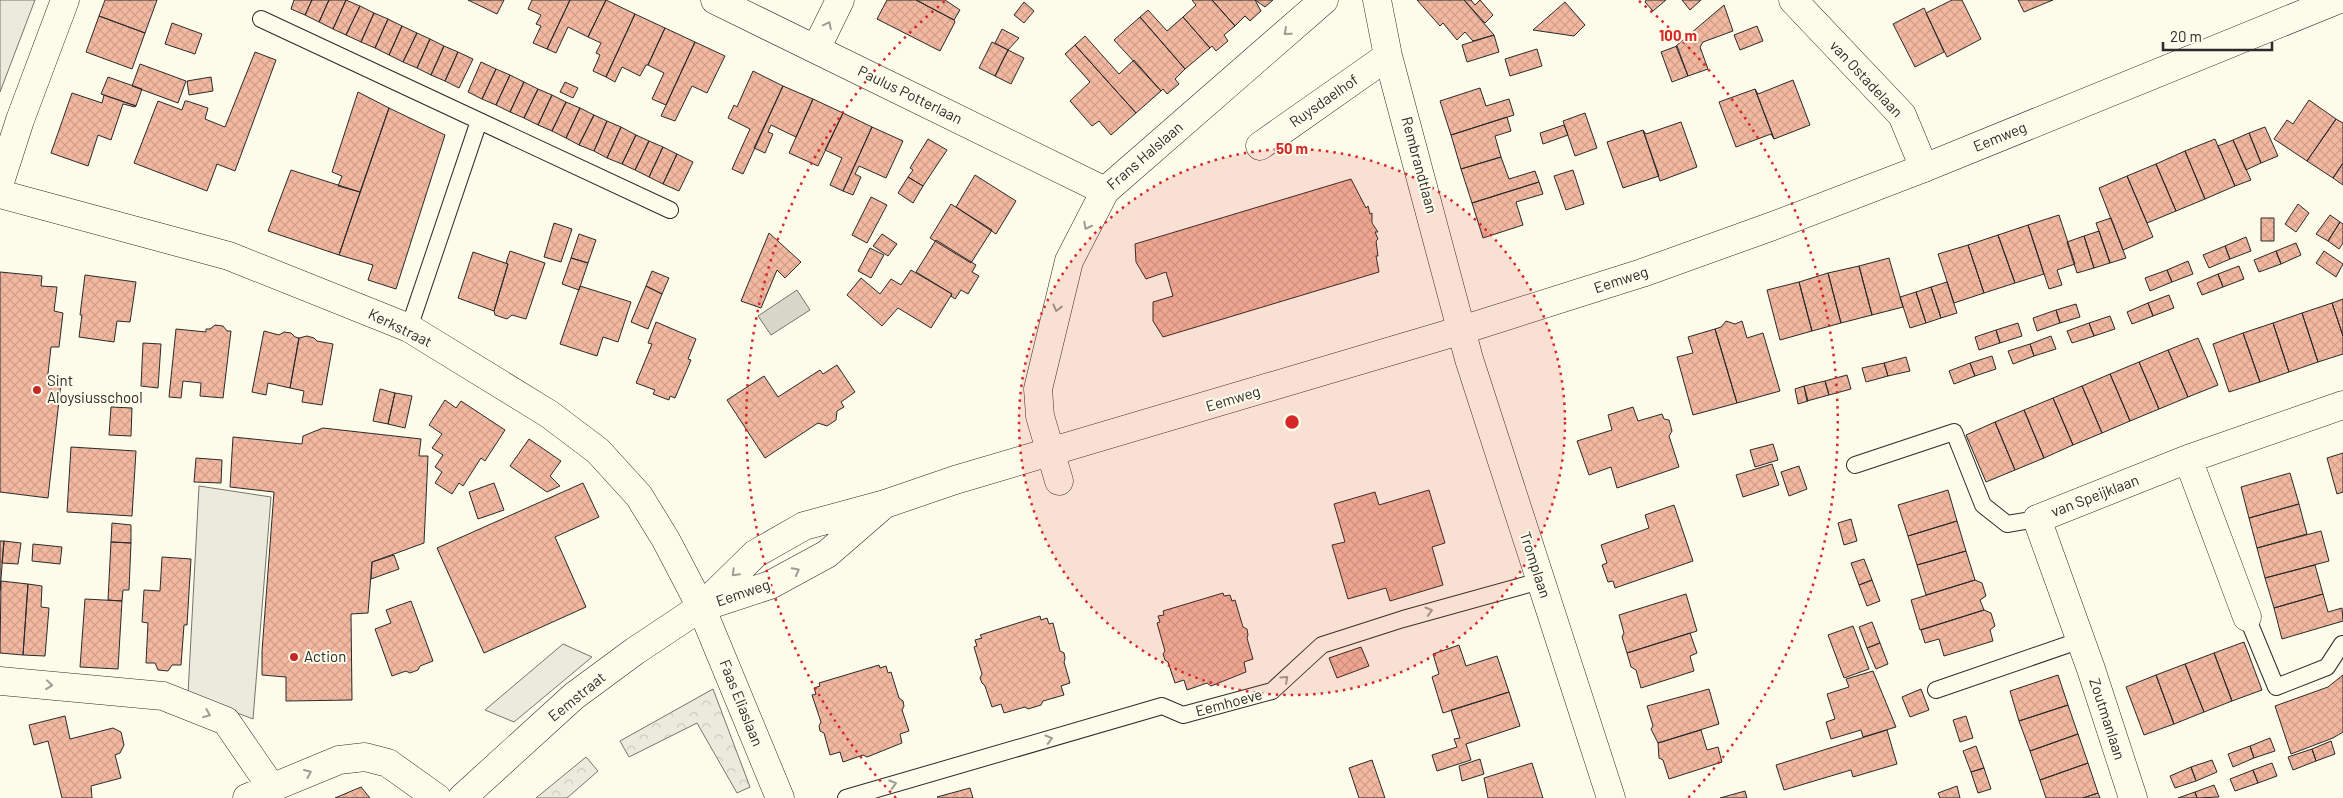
<svg xmlns="http://www.w3.org/2000/svg" width="2343" height="798" font-family="Barlow,sans-serif">
<style>
.green{fill:#ecebdb;stroke:#74746e}
.forest{fill:url(#forest-crowns);stroke:#74746e}
.parking{fill:#eceadb;stroke:#74746e}
.water{fill:#d8d7c9;stroke:#74746e}
.building{fill:url(#building-cross-hatch);stroke:#2b2b2b}
.lines{fill:none;stroke-linecap:round;stroke-linejoin:round}
.lane-casing{stroke:#2b2b2b;stroke-width:18}
.street-casing{stroke:#2b2b2b;stroke-width:29}
.secondary-casing{stroke:#2b2b2b;stroke-width:29}
.lane{stroke:#fdfbea;stroke-width:16}
.street{stroke:#fdfbea;stroke-width:28}
.secondary{stroke:#fdfbea;stroke-width:28}
.oneway{stroke:#9e9d94}
.ring{fill:none;stroke:#d62828;stroke-width:2.5;stroke-dasharray:2.5 5}
.poi-dot{fill:#c62828;stroke:#fdfbea;stroke-width:2}
.labels{text-anchor:middle;stroke-width:4;stroke-linejoin:round;paint-order:stroke}
.street-label{font-size:15px;fill:#2b2b2b;stroke:#fdfbea}
.poi-label{font-size:15px;fill:#2b2b2b;stroke:#fdfbea;text-anchor:start}
.centre{fill:#d62828;stroke:#fdfbea;stroke-width:2.5}
.ring-label{font-size:15px;text-anchor:middle;font-weight:bold;fill:#d62828;stroke:#fdfbea;stroke-width:4;stroke-linejoin:round;paint-order:stroke}
</style>
<defs>
<pattern id="forest-crowns" width="20" height="18" patternUnits="userSpaceOnUse" patternTransform="scale(1.25)"><rect width="20" height="18" fill="#ecebdb"/><path d="M2 6a3 3 0 1 1 6 0M12 15a3 3 0 1 1 6 0" fill="none" stroke="#cbcabc"/></pattern>
<pattern id="building-cross-hatch" width="8" height="8" patternUnits="userSpaceOnUse" patternTransform="scale(1.25)"><rect width="8" height="8" fill="#f2b8a0"/><path d="M0 0l8 8M0 8l8-8" fill="none" stroke="#d09e8a"/></pattern>
</defs>
<rect width="100%" height="100%" fill="#fdfbea"/>
<path class="green" d="M0 0H35L0 92Z"/>
<path class="forest" d="M713 689 750 787 737 793 697 723 629 757 620 741Z
M586 757 598 771 567 798H536Z"/>
<path class="parking" d="M199 486 271 497 253 719 188 694Z
M563 644 592 657 514 722 485 710Z"/>
<path class="water" d="M797 290 810 310 771 335 758 316Z"/>
<path class="building" d="M105 0H157L145 33 99 16Z
M294 0H312L305 15 291 9Z
M312 0H329L319 22 305 15Z
M329 0H346L333 29 319 22Z
M346 0 360 6 346 35 333 29Z
M468 0H504L497 14Z
M532 0H570L547 49 533 43 541 26 536 24 541 15 528 9Z
M570 0H606L588 37 568 27 556 53 547 49Z
M606 0 635 14 606 77 593 71 600 55 596 53 601 43 588 37Z
M887 0H916L954 20 955 22 940 51 877 19Z
M916 0H945L960 10 954 20Z
M1192 0H1212L1235 26 1224 35 1228 41 1216 51 1212 46 1210 48 1183 17 1196 5Z
M1212 0H1255L1261 11 1250 21 1245 16 1235 26Z
M1255 0H1273L1265 7Z
M1417 0H1464L1494 35 1473 41 1465 32 1457 40 1443 23 1440 26Z
M1464 0H1471L1475 5 1480 0 1493 15 1485 23Z
M1646 0H1666L1653 11 1645 2Z
M1682 0H1701L1690 10Z
M1952 0H1962L1981 39 1947 57 1926 13Z
M2018 0H2053L2024 12Z
M1024 2 1034 11 1024 23 1014 15Z
M1565 2 1585 25 1574 36 1533 30Z
M1724 5 1733 31 1703 42 1700 47 1708 69 1688 76 1676 46Z
M360 6 374 13 361 42 346 35Z
M1924 8 1944 52 1915 67 1893 24Z
M1148 10 1167 31 1183 17 1210 48 1185 69 1140 17Z
M374 13 388 19 375 48 361 42Z
M635 14 665 28 648 65H646L640 76 622 67 615 82 606 77Z
M99 16 145 33 132 69 86 52Z
M1140 17 1185 69 1175 79 1179 84 1167 94 1163 89 1161 91 1114 40Z
M388 19 402 26 389 55 375 48Z
M172 23 202 34 195 54 165 44Z
M402 26 417 33 403 62 389 55Z
M1757 26 1763 41 1740 50 1734 35Z
M665 28 695 42 666 105 652 99 664 73 648 65Z
M1002 29 1019 38 1008 50 995 43Z
M417 33 430 39 417 68 403 62Z
M1494 35 1499 52 1467 62 1462 45Z
M1085 36 1119 74 1134 60 1161 91 1136 113 1075 45Z
M430 39 444 46 431 75 417 68Z
M695 42 725 56 707 93 692 86 675 121 661 116Z
M992 42 1008 50 995 76 979 68Z
M1075 45 1136 113 1111 135 1099 121 1092 126 1070 101 1090 82 1065 54Z
M444 46 458 52 445 81 431 75Z
M1677 46 1688 76 1672 82 1661 52Z
M1537 49 1542 66 1510 76 1505 59Z
M1008 50 1024 58 1011 84 995 76Z
M255 52 276 60 235 171 217 164 207 191 134 163 158 101 182 110 185 101H187L208 108 205 119 225 127Z
M458 52 473 59 459 88 445 81Z
M481 62 496 69 482 99 468 92Z
M140 64 186 81 178 103 132 86Z
M496 69 510 75 496 105 482 99Z
M753 71 783 86 743 174 732 169 750 129 728 118 734 105 737 107Z
M510 75 524 82 510 112 496 105Z
M108 77 142 89 136 106 101 94Z
M211 77 213 91 189 95 187 81Z
M1793 80 1810 125 1774 139 1755 89 1758 94Z
M524 82 538 89 524 118 510 112Z
M565 82 578 88 573 98 560 92Z
M783 86 813 99 796 137 771 125 768 132 773 134 765 153 754 148Z
M1480 88 1486 106 1509 99 1514 115 1451 135 1440 101Z
M538 89 552 95 538 125 524 118Z
M1755 89 1774 139 1771 134 1736 147 1719 102Z
M358 92 389 108 360 192 338 186 342 176 332 172Z
M72 93 102 103 104 95 136 106 135 107 123 104 111 140 98 135 88 166 51 153Z
M552 95 566 102 552 131 538 125Z
M813 99 843 113 818 166 789 153Z
M2309 100 2336 119 2307 161 2274 139 2287 120 2293 124Z
M566 102 580 108 566 138 552 131Z
M389 108 445 135 396 289 368 280 373 265 339 255Z
M580 108 594 115 579 145 566 138Z
M843 113 872 127 843 191 830 185 842 158 825 150Z
M1585 113 1597 148 1575 156 1563 121Z
M594 115 607 121 594 151 579 145Z
M1507 117 1511 131 1495 136 1501 157 1461 169 1451 135Z
M2336 119 2343 123V163L2333 178 2307 161Z
M607 121 621 127 607 158 594 151Z
M1681 122 1697 167 1660 181 1643 130 1646 134Z
M1564 125 1568 135 1543 144 1540 133Z
M621 127 636 135 622 164 607 158Z
M872 127 903 141 886 178 859 166 855 174 861 177 853 195 843 191Z
M2265 127 2278 156 2261 163 2249 133Z
M1643 130 1659 176 1623 188 1607 142Z
M2249 133 2261 163 2246 170 2233 140Z
M636 135 649 141 635 170 622 164Z
M928 139 947 150 923 186 908 177 913 170 910 168Z
M2215 139 2235 186 2205 199 2185 151Z
M2233 140 2251 180 2235 186 2218 146Z
M649 141 663 147 649 177 635 170Z
M663 147 677 154 663 184 649 177Z
M2185 151 2205 199 2176 211 2156 164Z
M677 154 693 162 679 191 663 184Z
M1501 157 1509 179 1535 171 1539 182 1472 203 1461 169Z
M2343 163V185L2333 178Z
M2156 164 2176 211 2147 223 2127 176Z
M291 170 360 192 339 255 268 231Z
M1573 170 1584 204 1566 210 1554 176Z
M975 175 1016 201 996 234 956 207Z
M2127 176 2153 237 2123 250 2099 188Z
M908 177 923 186 913 203 898 193Z
M1351 179 1366 208 1368 206 1370 214 1372 213V223L1378 232H1375L1378 239 1376 241 1378 256H1376L1379 272 1163 337 1153 321V302L1173 296 1166 272 1146 279 1136 262 1135 244Z
M1539 182 1543 194 1516 202 1523 225 1483 238 1472 203Z
M871 197 887 205 867 243 852 235Z
M951 204 992 230 971 263 930 238Z
M2298 204 2309 213 2296 232 2285 224Z
M2059 215 2075 264 2057 270 2062 285 2049 289 2028 225Z
M2330 215 2340 222 2328 241 2316 234Z
M2111 218 2126 258 2110 263 2096 223Z
M2261 218H2274V241H2261Z
M2340 222 2343 224V243L2339 249 2328 241Z
M554 223 572 229 561 262 544 257Z
M2028 225 2044 274 2015 283 1998 235Z
M2099 231 2110 263 2094 268 2084 236Z
M769 233 801 262 785 278 777 270 761 308 741 301Z
M579 234 596 240 588 263 571 258Z
M882 234 897 244 888 256 873 246Z
M1998 235 2015 283 1984 293 1968 245Z
M2084 236 2094 268 2077 273 2067 242Z
M2246 237 2251 251 2230 259 2225 246Z
M936 240 976 265 972 272 979 276 968 294 961 290 955 299 951 296 952 294 916 272Z
M2296 243 2301 255 2281 264 2276 251Z
M1968 245 1984 293 1954 303 1938 254Z
M2225 246 2230 259 2209 268 2203 255Z
M870 248 884 255 871 278 858 271Z
M510 251 545 263 526 319 512 315 507 319 495 315 494 311 508 264 506 263Z
M2276 251 2281 264 2259 272 2254 260Z
M2324 251 2343 264 2336 277 2316 263Z
M473 252 508 264 494 311 458 298Z
M571 258 588 263 579 290 562 284Z
M1889 258 1903 307 1872 315 1859 266Z
M2188 261 2193 274 2172 282 2167 270Z
M1859 266 1872 315 1841 323 1828 273Z
M2239 266 2244 279 2223 287 2218 274Z
M911 270 952 294 931 328 898 308 882 326 847 295 861 278 880 294 891 279 901 285Z
M2167 270 2172 282 2150 291 2145 278Z
M652 271 669 278 662 294 646 286Z
M0 272 42 276 41 286 57 287 54 311 63 313 59 347H51L47 382 61 383 48 498 0 492Z
M1828 273 1841 323 1812 331 1799 282Z
M2218 274 2223 287 2202 295 2197 283Z
M85 275 136 282 130 322 117 321 114 342 79 337 82 315H80Z
M1799 282 1812 331 1780 340 1767 290Z
M1947 282 1957 313 1941 318 1931 287Z
M580 286 631 302 618 342 603 337 597 356 560 344Z
M646 286 662 294 648 329 631 322Z
M1931 287 1941 318 1926 323 1916 292Z
M1916 292 1926 323 1910 328 1900 297Z
M2169 295 2174 308 2153 316 2148 303Z
M2343 299V336L2332 303Z
M2148 303 2153 316 2132 324 2127 312Z
M2332 303 2343 336V354L2318 362 2302 313Z
M2076 304 2080 317 2060 323 2056 310Z
M2056 310 2060 323 2037 331 2033 318Z
M2302 313 2318 362 2289 372 2273 323Z
M2110 316 2115 329 2094 336 2089 323Z
M1726 321 1735 324 1742 321 1747 338 1763 333 1780 391 1737 403 1715 329 1721 327Z
M656 322 696 339 688 359 691 360 675 398 670 396 669 400 653 394 655 390 636 383 652 344 648 343Z
M2018 323 2022 336 2000 343 1996 330Z
M2089 323 2094 336 2072 343 2067 331Z
M2273 323 2289 372 2260 382 2243 333Z
M215 325 223 326 227 331H231L223 398 200 396 201 383 183 381 181 398 169 397 176 329 206 332V329H210Z
M1715 329 1737 403 1693 415 1677 357 1693 353 1688 337Z
M1996 330 2000 343 1979 350 1975 337Z
M264 331 279 335 284 332 291 333 295 337 299 338 290 388 268 383 266 395 252 392Z
M2243 333 2260 382 2229 392 2213 344Z
M307 336 314 338 317 341 333 344 322 405 302 402 304 391 290 388 299 338Z
M2051 336 2056 349 2034 356 2030 344Z
M2198 338 2218 385 2188 397 2168 350Z
M143 343 161 344 158 388 141 386Z
M2030 344 2034 356 2013 364 2008 351Z
M2168 350 2188 397 2159 409 2139 362Z
M1992 356 1996 369 1975 376 1970 363Z
M1906 357 1910 371 1888 376 1884 363Z
M2139 362 2159 409 2130 421 2110 374Z
M1884 363 1888 376 1866 382 1862 368Z
M1970 363 1975 376 1954 384 1949 371Z
M837 365 855 392 841 402 844 407 837 411 836 420 827 426 818 423 765 458 727 400 764 376 778 397 820 370 823 374Z
M2110 374 2130 421 2102 433 2082 386Z
M1847 375 1851 389 1829 395 1825 381Z
M1825 381 1829 395 1807 401 1804 386Z
M1804 386 1808 401 1798 404 1795 389Z
M2082 386 2102 433 2073 445 2053 398Z
M380 389 395 393 388 424 373 421Z
M395 393 412 396 405 428 388 424Z
M2053 398 2073 445 2044 458 2024 410Z
M445 400 456 408 461 401 505 430 485 461 481 458 463 486 459 483 452 494 435 483 442 472 435 467 443 455 432 448 442 434 429 425Z
M111 407 132 408 131 436 109 435Z
M1633 407 1638 421 1662 414 1664 419 1669 420 1672 431 1669 436 1679 467 1617 488 1611 467 1589 475 1577 441 1612 430 1608 415Z
M2024 410 2044 458 2015 470 1995 422Z
M1995 422 2015 470 1986 482 1966 435Z
M323 428 421 439 419 456H428L424 543 372 562 368 613 351 614 352 700 286 701V677L262 675V651L274 492 230 487 233 437 302 444 303 436Z
M529 439 561 461 550 476 560 486 547 492 510 466Z
M1773 444 1778 460 1755 467 1750 450Z
M71 447 136 451 132 516 67 512Z
M2343 453V492L2337 494 2327 458Z
M196 458 222 460 221 483 194 482Z
M1772 464 1779 485 1743 497 1736 475Z
M1799 466 1807 489 1789 496 1781 472Z
M2290 473 2299 504 2249 518 2241 487Z
M494 483 504 510 478 519 469 492Z
M583 483 599 517 555 537 586 607 484 653 437 548Z
M1429 490 1445 543 1432 547 1443 585 1390 601 1386 588 1348 599 1332 545 1345 542 1334 504 1375 492 1379 505Z
M1948 490 1957 521 1908 536 1898 505Z
M2299 504 2307 534 2257 548 2249 518Z
M1674 505 1693 561 1615 588 1613 581 1608 582 1602 565 1607 563 1601 545 1649 528 1645 515Z
M1851 519 1857 541 1844 545 1838 523Z
M1957 521 1966 551 1917 565 1908 536Z
M112 523 131 525V543L111 542Z
M2321 531 2329 561 2265 578 2257 548Z
M0 541H4L0 591Z
M4 541 21 543 18 564 2 563Z
M111 542 131 543 129 590H123L122 601 108 600Z
M33 544 62 547 60 564 32 561Z
M1966 551 1975 580 1926 595 1917 565Z
M394 555 399 569 371 579 372 562Z
M162 557 191 559 187 625H184L181 665H172L168 671 158 670 155 663H146L148 623 142 622 144 590 160 591Z
M1864 559 1872 580 1859 585 1851 563Z
M2315 565 2323 594 2274 608 2265 578Z
M1872 580 1880 601 1867 606 1859 585Z
M1975 580 1982 583 1986 596 1980 600 1984 610 1920 630 1911 600Z
M1 581 28 584 23 655 0 653Z
M28 584 42 586 41 607 49 608 45 656 23 655Z
M1223 593 1224 596 1230 595 1232 601 1235 600 1243 627 1247 629 1248 635 1247 638 1253 659 1244 662 1246 672 1211 686 1207 683 1187 690 1184 680 1175 683 1168 662 1165 660 1163 654 1165 651 1157 623 1160 622 1158 616 1164 615 1163 611Z
M1686 594 1697 631 1627 653 1622 637 1624 633 1619 615Z
M2323 594 2328 612 2342 608 2343 621 2282 639 2274 608Z
M85 599 122 601 118 669 80 667Z
M411 601 433 661 420 666 418 670 410 673 406 671 392 676 375 629 391 623 386 610Z
M1984 610 1991 613 1995 626 1990 630 1993 641 1944 656 1939 639 1925 643 1921 630Z
M1040 616 1041 620 1047 618 1049 624 1053 623 1060 651 1064 653 1065 658 1064 662 1070 683 1061 686 1064 695 1043 701 1041 705 1028 709 1025 707 1004 713 1001 704 992 707 985 686 982 683 980 678 982 674 974 647 977 646 975 640 982 638 980 635Z
M1872 622 1880 643 1867 648 1859 627Z
M1853 626 1869 669 1844 678 1828 635Z
M1690 633 1697 653 1690 656 1694 671 1641 688 1636 670 1631 667 1627 653Z
M2244 642 2262 690 2232 701 2214 653Z
M1880 643 1888 664 1876 669 1867 648Z
M1459 645 1466 666 1497 656 1509 692 1443 713 1432 677 1439 674 1433 654Z
M1361 647 1369 666 1337 678 1329 658Z
M2214 653 2232 701 2204 712 2185 664Z
M2185 664 2204 712 2174 724 2156 675Z
M879 665 880 668 886 666 888 673 891 672 899 698 903 701 904 706 902 710 909 731 900 734 902 743 867 757 863 755 843 762 840 752 830 755 824 733 820 731 819 726 821 722 812 695 816 694 814 688 820 686 819 683Z
M1873 671 1896 727 1863 737 1861 730 1831 739 1826 722 1835 719 1827 694 1849 687 1846 679Z
M2058 675 2068 705 2019 721 2010 691Z
M2156 675 2174 724 2144 735 2126 687Z
M2343 675V732L2333 738 2291 754 2275 706 2328 687Z
M1709 689 1719 724 1658 743 1651 729 1653 726 1647 706Z
M1921 689 1929 710 1910 717 1902 697Z
M1509 692 1520 726 1466 744 1471 760 1437 771 1432 755 1457 747 1454 739 1460 738 1451 710Z
M2068 705 2078 734 2030 751 2019 721Z
M65 716 70 739 113 728 121 732 124 745 120 753 115 755 121 778 91 786 92 798H62L48 741 34 745 29 725Z
M1966 716 1973 738 1960 742 1953 720Z
M1701 730 1707 750 1718 747 1722 762 1669 779 1663 760 1659 758 1658 743Z
M1887 730 1897 764 1853 777 1851 770 1784 790 1776 765Z
M2078 734 2088 763 2040 780 2030 751Z
M2270 738 2275 751 2254 758 2250 746Z
M2331 741 2335 754 2316 761 2312 749Z
M1976 746 1984 768 1971 772 1963 751Z
M2250 746 2254 758 2233 767 2228 754Z
M2312 749 2316 761 2293 770 2288 757Z
M1480 759 1484 774 1462 781 1459 766Z
M1372 760 1385 798H1359L1349 768Z
M2212 760 2217 772 2196 781 2191 767Z
M1532 763 1543 798H1488L1484 778Z
M2088 763 2098 793 2083 798H2046L2040 780Z
M2272 763 2277 776 2258 783 2253 770Z
M2191 767 2196 781 2175 788 2170 776Z
M1984 768 1991 789 1978 793 1971 772Z
M2253 770 2258 783 2235 791 2230 779Z
M2214 785 2219 797 2197 798 2195 792Z
M1957 786 1960 798H1940L1938 793Z
M361 787 370 798H335Z
M970 788 973 798H938L937 797Z
M1745 791 1747 798H1720Z
M2195 792 2197 798H2178Z
M2098 793 2100 798H2083Z"/>
<g class="lines">
<g class="lane-casing">
<path id="lane" d="M261 19 670 210
M409 328 479 121
M1855 465 1954 432 1983 505 2007 524 2037 519
M2247 617 2276 687 2327 667 2342 644
M1936 690 2081 640
M846 798 1162 706 1183 715 1272 691 1322 645 1403 619 1540 581"/>
</g>
<g class="street-casing">
<path id="street" d="M715 0 1105 191
M1377 0 1388 56 1469 359 1611 798
M1793 0 1902 115 1924 168
M816 49 840 0
M1260 146 1388 56
M0 182 20 120 65 0
M0 194 229 256 409 328 549 414 598 451 639 496 666 540 701 607
M2188 459 2247 617
M1059 481 1040 416 1038 389 1069 261 1105 191 1324 0
M0 681 163 696 226 721 272 788
M247 798 339 760 365 757 388 763 437 798
M2133 798 2091 669 2037 519 2188 459 2343 405"/>
</g>
<g class="secondary-casing">
<path id="secondary" d="M706 606 770 585 827 554 880 508
M701 607 780 798
M462 798 574 696 635 651 701 607 755 554 804 526 885 504 955 480 1462 330 1642 273 1770 227 1924 168 2337 0"/>
</g>
<use href="#lane" class="lane"/>
<use href="#street" class="street"/>
<use href="#secondary" class="secondary"/>
</g>
<defs><path id="oneway-chevron" d="M-2-3.5L2.5 0L-2 3.5" fill="none" stroke-width="1.6" stroke-linecap="round" stroke-linejoin="round" transform="scale(1.25)"/></defs>
<g class="oneway">
<use href="#oneway-chevron" transform="translate(828 25) rotate(-64)"/>
<use href="#oneway-chevron" transform="translate(1287 32) rotate(139)"/>
<use href="#oneway-chevron" transform="translate(1087 226) rotate(117)"/>
<use href="#oneway-chevron" transform="translate(1057 308) rotate(104)"/>
<use href="#oneway-chevron" transform="translate(796 571) rotate(-28)"/>
<use href="#oneway-chevron" transform="translate(735 573) rotate(135)"/>
<use href="#oneway-chevron" transform="translate(1429 611) rotate(-16)"/>
<use href="#oneway-chevron" transform="translate(1285 679) rotate(-42)"/>
<use href="#oneway-chevron" transform="translate(49 685) rotate(6)"/>
<use href="#oneway-chevron" transform="translate(207 714) rotate(22)"/>
<use href="#oneway-chevron" transform="translate(1049 739) rotate(-16)"/>
<use href="#oneway-chevron" transform="translate(308 773) rotate(-23)"/>
<use href="#oneway-chevron" transform="translate(893 784) rotate(-16)"/>
</g>
<circle cx="1292" cy="422" r="273" fill="#d62828" fill-opacity=".12"/>
<g class="ring">
<circle cx="1292" cy="422" r="273"/>
<path d="M896 798A546 546 0 0 1 945 1M1639 1A546 546 0 0 1 1688 798"/>
</g>
<g class="poi-dot">
<circle cx="37" cy="390" r="5"/>
<circle cx="294" cy="657" r="5"/>
</g>
<g class="labels">
<g class="street-label">
<text transform="translate(1866 79) rotate(47)" y="5">van Ostadelaan</text>
<text transform="translate(910 95) rotate(26)" y="5">Paulus Potterlaan</text>
<text transform="translate(1324 101) rotate(-35)" y="5">Ruysdaelhof</text>
<text transform="translate(2000 137) rotate(-22)" y="5">Eemweg</text>
<text transform="translate(1145 156) rotate(-41)" y="5">Frans Halslaan</text>
<text transform="translate(1419 165) rotate(75)" y="5">Rembrandtlaan</text>
<text transform="translate(1621 280) rotate(-18)" y="5">Eemweg</text>
<text transform="translate(400 328) rotate(26)" y="5">Kerkstraat</text>
<text transform="translate(1233 399) rotate(-17)" y="5">Eemweg</text>
<text transform="translate(2095 496) rotate(-21)" y="5">van Speijklaan</text>
<text transform="translate(1535 565) rotate(72)" y="5">Tromplaan</text>
<text transform="translate(743 593) rotate(-19)" y="5">Eemweg</text>
<text transform="translate(577 697) rotate(-39)" y="5">Eemstraat</text>
<text transform="translate(741 703) rotate(68)" y="5">Faas Eliaslaan</text>
<text transform="translate(1229 703) rotate(-15)" y="5">Eemhoeve</text>
<text transform="translate(2107 719) rotate(72)" y="5">Zoutmanlaan</text>
</g>
<g class="poi-label">
<text x="47" y="386">Sint<tspan x="47" dy="17">Aloysiusschool</tspan></text>
<text x="304" y="662">Action</text>
</g>
</g>
<circle cx="1292" cy="422" r="8" class="centre"/>
<g class="ring-label">
<text x="1678" y="41">100 m</text>
<text x="1292" y="154">50 m</text>
</g>
<path d="M2163 42v8h109v-8" fill="none" stroke="#2b2b2b" stroke-width="2.5"/>
<text x="2170" y="42" font-size="15" fill="#2b2b2b" stroke="#fdfbea" stroke-width="4" paint-order="stroke">20 m</text>
</svg>
